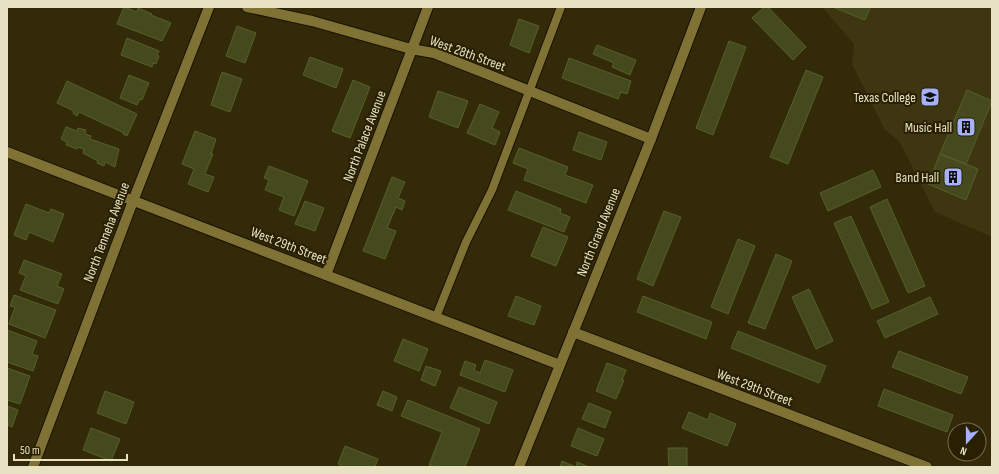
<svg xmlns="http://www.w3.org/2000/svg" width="999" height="474" font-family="'Sofia Sans Condensed',sans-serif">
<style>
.built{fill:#3e3610}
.building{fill:#444a1d;stroke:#576025}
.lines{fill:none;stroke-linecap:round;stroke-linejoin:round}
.service-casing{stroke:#171302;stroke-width:10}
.minor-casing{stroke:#171302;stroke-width:12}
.tertiary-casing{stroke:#171302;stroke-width:12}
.service{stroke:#807235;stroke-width:8}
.minor{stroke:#807235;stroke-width:10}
.tertiary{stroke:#807235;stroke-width:10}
.labels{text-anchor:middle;stroke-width:4;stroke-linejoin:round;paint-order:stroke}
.street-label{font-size:14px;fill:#e8e1c2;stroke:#282001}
.poi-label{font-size:14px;fill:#e8e1c2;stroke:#282001;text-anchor:end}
</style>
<rect width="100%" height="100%" fill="#322a09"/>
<path class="built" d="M822 7H992V237L935 212 899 141 885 130 852 64 854 44Z"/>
<path class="building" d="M124 7 137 12 138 8 152 14 151 15 171 23 162 41 117 24Z
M764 7H768L806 47 793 60 752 18Z
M835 7H870L865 20 835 8Z
M519 19 539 26 529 53 510 45Z
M237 26 256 33 245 63 226 56Z
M127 38 159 51 157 55 159 56 156 64 153 63 152 67 121 55Z
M729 41 746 47 713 135 696 128Z
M597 45 636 60 630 75 612 67 614 63 593 54Z
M310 57 343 69 336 88 303 75Z
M569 58 631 81 627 94 621 92 618 99 562 78Z
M806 70 823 77 788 164 770 157Z
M222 72 242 79 230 112 211 105Z
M129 75 149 83 142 100 140 99 137 105 120 98Z
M353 80 370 87 350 138 332 131Z
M67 81 137 114 127 136 123 134 124 133 79 112 77 116 73 113 74 111 57 103Z
M967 90 992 101 966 164 940 154Z
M438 91 468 101 458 128 429 117Z
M480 104 499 112 492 128 500 132 495 145 467 133Z
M66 127 77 131 78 128 86 130 85 134 91 136 90 139 119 149 115 167 105 162 104 166 97 163 98 161 83 153 84 149 78 147 77 149 66 145 67 142 61 139Z
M195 131 216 139 211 154H213L205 174 214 177 208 192 188 184 194 169 182 164Z
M579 132 607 142 601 160 573 150Z
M519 148 568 167 565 175 593 185 586 203 524 180 528 169 513 163Z
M940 154 978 169 966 200 928 184Z
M269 166 308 181 294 216 279 210 284 197 265 190 269 180 264 178Z
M873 170 881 187 828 211 820 193Z
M392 177 405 182 398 198 405 201 402 210 396 207 387 228 396 231 385 259 363 251Z
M516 191 561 209 560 213 570 217 564 232 508 210Z
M887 199 925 286 908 293 870 207Z
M305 201 324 208 315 231 295 224Z
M26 204 49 213 51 209 64 214 53 242 29 232 26 240 14 235Z
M664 211 681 217 653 286 637 279Z
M851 216 889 302 872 309 834 223Z
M543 227 568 237 556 266 531 256Z
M738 239 755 246 728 314 711 307Z
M776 254 792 261 765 329 748 323Z
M24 260 62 274 57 286 64 289 58 304 20 290 26 276 19 273Z
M809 289 833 341 816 349 792 297Z
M14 295 56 310 45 338 9 324 15 307 10 306Z
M516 296 541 306 534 325 508 316Z
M643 296 712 322 706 339 637 312Z
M930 297 938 314 885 338 877 321Z
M7 330 37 341 32 354 38 356 33 371 7 362Z
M738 331 826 366 819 383 731 348Z
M403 339 428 349 419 371 394 361Z
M899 351 968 377 961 394 892 367Z
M485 360 513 370 505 392 460 375 465 361 476 365 474 370 480 373Z
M607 363 626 370 622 380H624L616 399 596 391Z
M426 366 441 371 435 386 421 380Z
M7 368 30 376 20 404 7 400Z
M459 387 497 402 489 424 450 408Z
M884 389 953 415 947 432 878 406Z
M105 391 134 402 126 424 97 413Z
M383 391 397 397 392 411 377 405Z
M408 400 480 429 465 467H436L429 465 442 432 401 416Z
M589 403 611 412 605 428 582 419Z
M7 406 18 410 12 427 7 425Z
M689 412 708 420 710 413 736 424 727 446 682 428Z
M91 428 120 439 111 461 83 450Z
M578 428 604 439 597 456 571 446Z
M345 446 378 459 375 467H341V465L338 464Z
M668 448H687V467H669Z
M562 461 576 467 577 462 589 467H560Z"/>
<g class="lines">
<g class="service-casing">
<path id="service" d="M436 317 466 242 492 190 561 7"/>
</g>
<g class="minor-casing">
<path id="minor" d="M247 7 312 21 411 49 434 53 651 139
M7 152 326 275
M573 332 927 467
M33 467 133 201 209 7"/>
</g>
<g class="tertiary-casing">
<path id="tertiary" d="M428 7 326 275 560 365
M519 467 651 139 701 7"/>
</g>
<use href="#service" class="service"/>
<use href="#minor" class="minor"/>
<use href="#tertiary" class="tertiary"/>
</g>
<defs>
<g id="university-square" transform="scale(1)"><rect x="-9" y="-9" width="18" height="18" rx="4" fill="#a5b1fc" stroke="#282001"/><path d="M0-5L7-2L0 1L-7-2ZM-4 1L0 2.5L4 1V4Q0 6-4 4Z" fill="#111"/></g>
<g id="building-square" transform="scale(1)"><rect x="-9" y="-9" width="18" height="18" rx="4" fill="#a5b1fc" stroke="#282001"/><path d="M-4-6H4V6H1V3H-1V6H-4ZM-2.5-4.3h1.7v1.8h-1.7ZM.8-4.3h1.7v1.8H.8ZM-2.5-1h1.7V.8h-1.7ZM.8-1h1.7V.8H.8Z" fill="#111"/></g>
</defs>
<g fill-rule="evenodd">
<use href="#university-square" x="930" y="97"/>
<use href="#building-square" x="966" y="127"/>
<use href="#building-square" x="953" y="177"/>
</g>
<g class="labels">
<g class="street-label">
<text transform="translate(468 53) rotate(20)" y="5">West 28th Street</text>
<text transform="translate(364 136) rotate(-69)" y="5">North Palace Avenue</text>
<text transform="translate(106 232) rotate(-69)" y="5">North Tenneha Avenue</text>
<text transform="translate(598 232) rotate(-68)" y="5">North Grand Avenue</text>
<text transform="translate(289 245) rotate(21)" y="5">West 29th Street</text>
<text transform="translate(755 387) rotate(21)" y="5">West 29th Street</text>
</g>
<g class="poi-label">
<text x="916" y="102">Texas College</text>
<text x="952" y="132">Music Hall</text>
<text x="939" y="182">Band Hall</text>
</g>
</g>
<rect width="999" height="474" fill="none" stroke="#e8e1c2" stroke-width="16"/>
<g transform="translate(967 442) rotate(201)"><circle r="19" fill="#282001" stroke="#756d4e"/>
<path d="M0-3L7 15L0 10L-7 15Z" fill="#a5b1fc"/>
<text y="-6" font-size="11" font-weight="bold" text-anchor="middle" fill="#e8e1c2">N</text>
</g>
<path d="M14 454v6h113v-6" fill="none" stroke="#e8e1c2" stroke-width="2"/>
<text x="20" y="454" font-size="12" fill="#e8e1c2" stroke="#282001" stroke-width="3" paint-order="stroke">50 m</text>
</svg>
